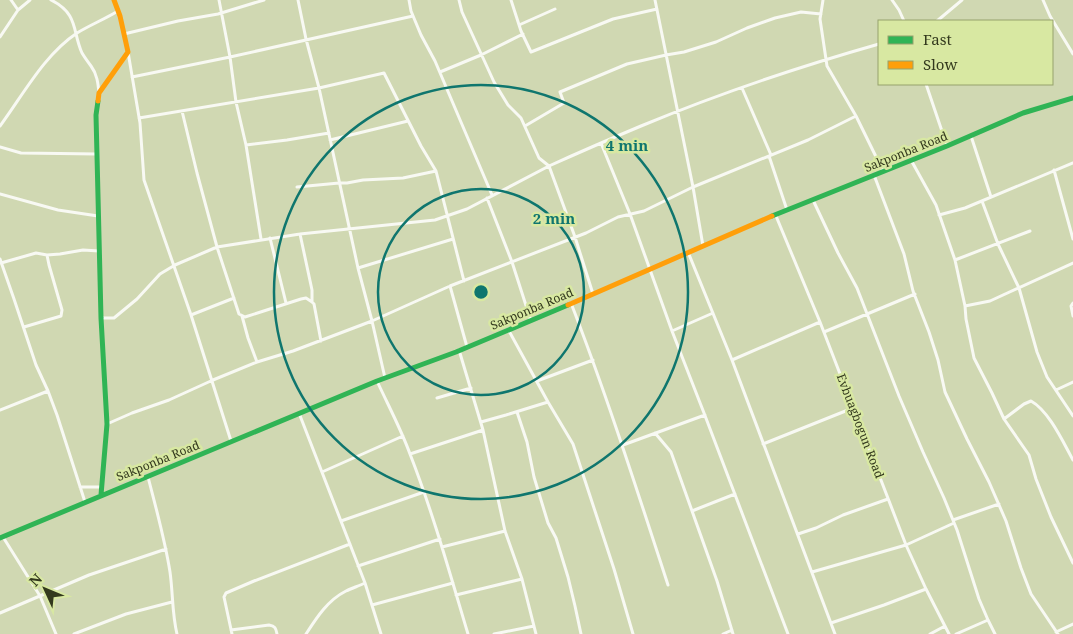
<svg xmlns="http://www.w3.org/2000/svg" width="1073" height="634" font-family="'Noto Serif',serif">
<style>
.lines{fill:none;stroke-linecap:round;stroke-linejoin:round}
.street{stroke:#f8f9f3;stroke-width:3}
.fast{stroke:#30b455;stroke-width:5}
.slow{stroke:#ff9f0a;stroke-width:5}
.ring{fill:none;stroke:#0f766e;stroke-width:2.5}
.labels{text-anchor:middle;stroke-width:5;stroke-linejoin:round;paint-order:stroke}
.street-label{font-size:12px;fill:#33391d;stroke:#d8e8a2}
.centre{fill:#0f766e;stroke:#d8e8a2;stroke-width:2.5}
.ring-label{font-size:15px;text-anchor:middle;font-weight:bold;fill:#0f766e;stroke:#d8e8a2;stroke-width:5;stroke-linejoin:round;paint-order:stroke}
</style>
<rect width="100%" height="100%" fill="#d0d8b2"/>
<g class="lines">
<path class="street" d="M11 0 18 10
M51 0C79 14 72 31 82 53 85 58 88 62 91 66 97 74 98 83 99 93
M219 0 230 57 236 102 246 145 261 239
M298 0 306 39 319 88 358 268 372 321 385 378
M409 0 411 11 421 35 435 61 492 195
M459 0 462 12 494 82 508 105 521 118 539 158 549 166C580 152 610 139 641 126 718 94 798 67 879 44
M511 0 521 31 531 52 613 19 657 9
M655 0 693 187 703 246
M823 0 820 19 827 66 856 116 883 171
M892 0 899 10 904 21
M1043 0 1050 16 1073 54
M937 21 962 0
M519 25 555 9
M124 34 178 21 218 14 264 0
M0 37 18 10 30 0
M128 52 140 123 144 180 191 315 231 441
M440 72 481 55 523 34
M132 77 230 57 413 16
M926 84 947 146
M742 88 771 155
M182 111 197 173 217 247 239 314 245 317 301 299 306 298 312 302 314 304 321 341
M139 118 319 88 384 73 421 146 436 171 464 281
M0 126C23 95 44 55 77 33 90 25 105 19 118 11
M525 126 564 103 560 92 627 64 666 55 684 52 716 42 747 28 775 18 801 12 821 14
M971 136 991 197
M330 140 408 121
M601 143 630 214 672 331 704 413 788 634
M246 145 287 140 329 133
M0 147 21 153 97 154
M769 156 787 210
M911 160 936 205 955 260 965 306 966 319 974 358 992 393 1004 419 1029 455 1036 479 1051 517 1073 563
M1054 170 1073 239
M874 175 904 254 913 291 929 332 938 360 945 392 967 439 989 482 1006 521 1021 568 1031 594 1058 634
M297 187 339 183H347L363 180 403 178 436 171
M0 194 58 210 98 216
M487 198 512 262 531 321
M813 200 838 253 857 288 899 396 923 452 944 498 957 530 979 599 988 620 995 634
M982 201 998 244 1019 288 1037 352 1047 377 1073 416
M939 215 965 208 1073 163
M776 216 820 322 906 545 926 589 949 634
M300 234 312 290V301
M270 238 286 303
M688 252 732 360 835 634
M0 259 14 299 36 365 48 391 57 415 85 502
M955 260 1030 231
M1 263 36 253 47 255 60 254 83 250 99 251
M358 268 453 239
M450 286 467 347
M571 303C607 396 637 490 668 585
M1073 303 1071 306 1073 316
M965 306 990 301 1073 263
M191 315 234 298
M242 316 248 338 257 362
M101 318H114L137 299 160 274 175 265 217 247 300 234 435 220 467 209 549 166 575 237 593 294
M24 327 61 316 62 310 49 265 47 255
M509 331 548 402 573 444 614 569 633 634
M672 331 713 313
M824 332 915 294
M459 350 483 430 505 531 522 579 536 634
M732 360 820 322
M377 381C388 405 401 429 410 454 433 513 450 574 468 634
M537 381 593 360
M1056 390 1073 382
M437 398 471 388
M0 410 48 391
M517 412 527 442 534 477 548 523 556 538 568 577 575 606 581 634
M299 413 365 583 381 634
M1004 419 1024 404 1031 401C1049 411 1063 442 1073 460
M481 422 506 415 548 402
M107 424 132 413 169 400 213 380 257 362 293 351 372 321 450 286 586 233 618 217 644 211 693 187 808 140 856 116
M655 433 671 452 717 581 733 634
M763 444 853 408
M623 445 705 415
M410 454 483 430
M322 472 403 436
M148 477C156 508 165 540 170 572 173 593 172 614 177 634
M80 487H102
M692 511 735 494
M953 520 999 504
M341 521 424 492
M798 534 816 528 843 515 888 499
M3 537 40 596 56 634
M442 547 505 531
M358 566 440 539
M812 572 906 545 954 523
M456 595 522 579
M372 605 453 583
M0 613 89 575 166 549
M831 623 884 605 926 589
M231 630 269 625C275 626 276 628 277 634
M1056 632 1073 624
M74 634 126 614 172 602
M232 634 224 597 226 593 254 581 350 544
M306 634C317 617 328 600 346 591 352 588 359 586 365 583
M494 634 534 626
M723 634 732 630
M930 634 945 626
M956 634 988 620"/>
<path class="fast" d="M98 101 96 115 101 318 107 424 101 495
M772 216 947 146 1023 113 1073 98
M0 538 377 381 456 352 568 305"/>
<path class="slow" d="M98 101 99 93 128 52 120 16 114 0
M568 305 772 216"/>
</g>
<g class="ring">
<circle cx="481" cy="292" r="103"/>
<circle cx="481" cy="292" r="207"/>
</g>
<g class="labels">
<g class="street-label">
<text transform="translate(906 152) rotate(-22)" y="4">Sakponba Road</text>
<text transform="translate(532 309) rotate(-23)" y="4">Sakponba Road</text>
<text transform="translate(860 426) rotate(69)" y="4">Evbuagbogun Road</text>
<text transform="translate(158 461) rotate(-22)" y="4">Sakponba Road</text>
</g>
</g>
<circle cx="481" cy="292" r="8" class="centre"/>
<g class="ring-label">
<text x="627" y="151">4 min</text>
<text x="554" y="224">2 min</text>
</g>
<rect x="878" y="20" width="175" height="65" fill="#d8e8a2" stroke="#96a26d"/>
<rect x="888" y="36" width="25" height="8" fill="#30b455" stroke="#96a26d"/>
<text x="923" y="45" font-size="15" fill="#33391d">Fast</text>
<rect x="888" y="61" width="25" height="8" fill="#ff9f0a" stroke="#96a26d"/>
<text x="923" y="70" font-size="15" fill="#33391d">Slow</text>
<g transform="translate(45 589) rotate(314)" stroke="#d8e8a2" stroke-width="4" paint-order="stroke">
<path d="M0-4L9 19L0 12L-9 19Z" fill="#33391d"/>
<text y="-8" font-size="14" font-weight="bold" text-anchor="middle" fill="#33391d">N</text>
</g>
</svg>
